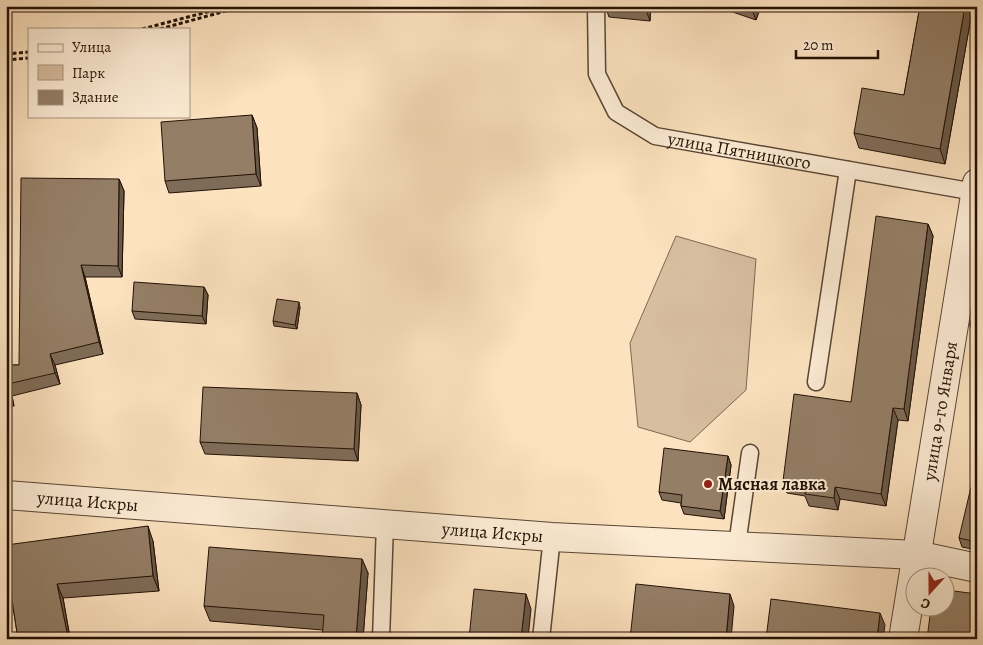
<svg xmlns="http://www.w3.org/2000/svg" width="983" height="645" font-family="Alegreya,serif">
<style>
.green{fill:#d7be9f;stroke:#7d6852}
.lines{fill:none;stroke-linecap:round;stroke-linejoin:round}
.lane-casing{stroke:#594534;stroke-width:19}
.street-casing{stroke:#594534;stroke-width:30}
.path{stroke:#231105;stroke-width:3;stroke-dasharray:4 2.5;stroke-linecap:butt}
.lane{stroke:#fdecd5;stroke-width:16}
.street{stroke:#fdecd5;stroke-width:28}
.wall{fill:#7f6c58;stroke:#231105}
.shaded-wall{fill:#685847;stroke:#231105}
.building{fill:#947e66;stroke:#231105}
.poi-dot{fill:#8f2418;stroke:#fdecd5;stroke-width:2}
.labels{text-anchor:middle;stroke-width:4;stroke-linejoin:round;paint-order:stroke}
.street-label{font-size:18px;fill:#231105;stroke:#fdecd5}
.poi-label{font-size:18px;font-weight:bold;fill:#231105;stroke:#fdecd5;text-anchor:start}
</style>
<rect width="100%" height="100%" fill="#fce2bf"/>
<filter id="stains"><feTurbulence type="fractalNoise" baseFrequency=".004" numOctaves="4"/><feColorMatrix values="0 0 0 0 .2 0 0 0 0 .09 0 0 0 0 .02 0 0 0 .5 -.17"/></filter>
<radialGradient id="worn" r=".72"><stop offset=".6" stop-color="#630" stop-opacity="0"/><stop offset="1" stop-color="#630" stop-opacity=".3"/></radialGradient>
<path class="green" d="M676 236 756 259 746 390 690 442 638 427 630 343Z"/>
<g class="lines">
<g class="lane-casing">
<g id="lane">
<path id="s1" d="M596 6 597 74 616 112 655 136 975 192"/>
<path d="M816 382 848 170"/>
<path d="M737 545 750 453"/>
<path d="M381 639 385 524"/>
<path d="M541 639 552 537"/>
</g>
</g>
<g class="street-casing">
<g id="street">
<path id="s2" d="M6 495 552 537 916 555 977 568"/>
<path id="s3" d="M903 639 977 183"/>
</g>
</g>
<path class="path" d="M142 29 230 6
M160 29 244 6
M6 54 29 52
M6 60 29 58"/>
<use href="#lane" class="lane"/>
<use href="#street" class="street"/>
</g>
<path class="wall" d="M605 6H651L650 21 609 17Z
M715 6H761L756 20Z
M920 6H973L945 164 859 148 854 133 904 95Z
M252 115 257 128 261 186 169 193 165 181Z
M119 179 124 191 122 277H85L103 354 55 365 60 384 12 396 14 406 6 407V365H19Z
M928 224 933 236 908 421 898 420 886 506 840 499 838 510 809 506 805 496 787 493 783 481 851 402Z
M204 287 208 295 206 324 135 319 132 311Z
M977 297V343L970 325Z
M300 307 297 329 274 326 273 321Z
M357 393 361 405 358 461 205 454 200 442Z
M728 456 731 465 724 519 684 514 681 506V503L662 500 659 492Z
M977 488V550L962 547 959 538Z
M153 541 159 591 63 598 70 637 18 639 6 561Z
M362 559 368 573 363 639H322L323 630 210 621 204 606Z"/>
<path class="shaded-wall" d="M647 6H651L650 21 646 10Z
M754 6H761L756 20 752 10Z
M965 6H973L945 164 940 149Z
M252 115 257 128 261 186 256 174Z
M119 179 124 191 122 277 118 266Z
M928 224 933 236 908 421 904 409Z
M81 265 85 277 103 354 99 342Z
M204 287 208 295 206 324 202 316Z
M299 302 300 307 297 329 295 325Z
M50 354 55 365 60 384 55 373Z
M8 384 12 396 14 406 10 394Z
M357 393 361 405 358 461 354 449Z
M893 408 898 420 886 506 881 494Z
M728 456 731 465 724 519 720 511Z
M835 487 840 499 838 510 834 498Z
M148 526 153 541 159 591 153 576Z
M362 559 368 573 363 639H356Z
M57 584 63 598 70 639H68Z
M526 594 531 609 528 639H521Z
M730 594 734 606 731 639H726Z
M880 613 885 625 883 639H877Z"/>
<path class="building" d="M605 6H647L646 10Z
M742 6H754L752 10Z
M920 6H965L940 149 854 133 862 88 904 95Z
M252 115 256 174 165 181 161 122Z
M21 178 119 179 118 266 81 265 99 342 50 354 55 373 8 384 10 394 6 395V365H19Z
M876 216 928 224 904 409 893 408 881 494 835 487 834 498 805 494 806 485 783 481 794 394 851 402Z
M134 282 204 287 202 316 132 311Z
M977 297V327L970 325Z
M277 299 299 302 295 325 273 321Z
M203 387 357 393 354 449 200 442Z
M664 448 728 456 720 511 681 506 682 495 659 492Z
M971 487 977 488V542L959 538Z
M148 526 153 576 57 584 68 637 79 635V639H18L6 561V545Z
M209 547 362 559 356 639H322L324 615 204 606Z
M636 584 730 594 726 639H630Z
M474 589 526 594 521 639H469Z
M946 590 977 594V639H927L931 608H946Z
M771 599 880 613 877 639H766Z"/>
<circle class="poi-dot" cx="708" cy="484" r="5"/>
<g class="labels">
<g class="street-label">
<text dy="6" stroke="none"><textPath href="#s1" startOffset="242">улица Пятницкого</textPath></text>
<text dy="6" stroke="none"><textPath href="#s3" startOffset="231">улица 9-го Января</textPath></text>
<text dy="6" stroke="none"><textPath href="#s2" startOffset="82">улица Искры</textPath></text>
<text dy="6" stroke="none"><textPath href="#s2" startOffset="488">улица Искры</textPath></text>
</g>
<g class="poi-label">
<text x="718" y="490">Мясная лавка</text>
</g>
</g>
<rect width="983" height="645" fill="none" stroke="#fce2bf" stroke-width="25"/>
<rect x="8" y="8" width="968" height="630" fill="none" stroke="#231105" stroke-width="2.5"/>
<rect x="12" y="12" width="958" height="620" fill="none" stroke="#231105"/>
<rect x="28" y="28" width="162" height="90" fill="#fdecd5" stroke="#a69482"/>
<rect x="38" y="44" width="25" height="8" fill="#fdecd5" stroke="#a69482"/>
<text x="72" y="52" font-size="15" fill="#231105">Улица</text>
<rect x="38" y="65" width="25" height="15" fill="#d7be9f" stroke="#a69482"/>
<text x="72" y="78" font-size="15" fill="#231105">Парк</text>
<rect x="38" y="90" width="25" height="15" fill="#947e66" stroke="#a69482"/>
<text x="72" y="102" font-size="15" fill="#231105">Здание</text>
<g transform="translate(930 592) rotate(201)"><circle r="24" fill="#fdecd5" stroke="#a69482"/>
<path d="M0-4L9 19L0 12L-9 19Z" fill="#8f2418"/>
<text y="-8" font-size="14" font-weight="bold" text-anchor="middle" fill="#231105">С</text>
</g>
<path d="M796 50v8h82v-8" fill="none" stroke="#231105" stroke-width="2.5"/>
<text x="803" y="50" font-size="15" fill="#231105" stroke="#fdecd5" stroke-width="4" paint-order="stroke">20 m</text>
<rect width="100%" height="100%" filter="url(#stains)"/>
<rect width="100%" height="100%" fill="url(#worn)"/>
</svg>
